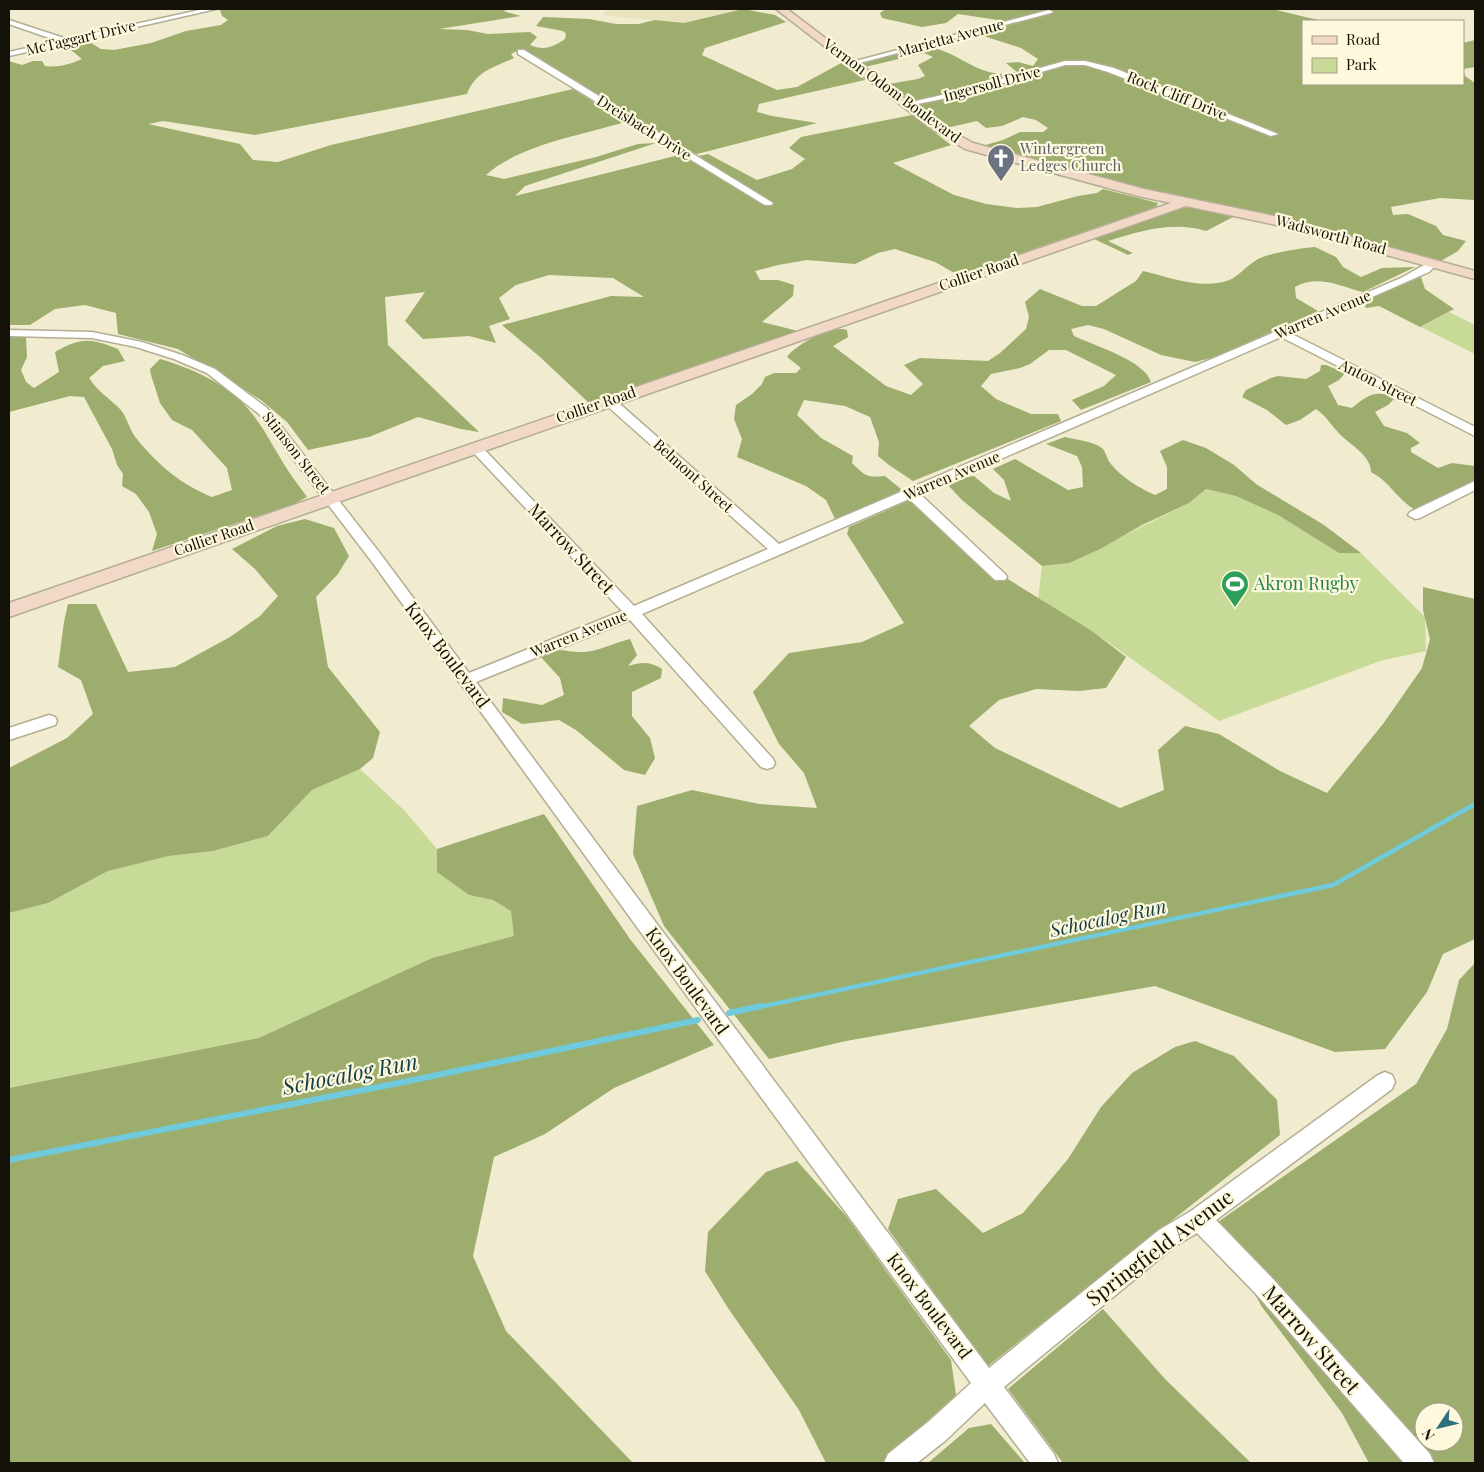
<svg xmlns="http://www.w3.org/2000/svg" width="1484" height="1472" font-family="'Playfair Display',serif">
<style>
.built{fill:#e9e2be}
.green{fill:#c8da98}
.forest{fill:#9cad6d;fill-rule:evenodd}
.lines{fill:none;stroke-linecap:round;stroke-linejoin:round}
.stream-far1{stroke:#6fcadb;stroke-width:4.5}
.stream{stroke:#6fcadb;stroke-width:6}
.street-casing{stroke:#b3ae93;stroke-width:3}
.secondary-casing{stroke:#b3ae93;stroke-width:3}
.street{fill:#fff;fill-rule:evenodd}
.secondary{fill:#f1d8c7;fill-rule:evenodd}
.labels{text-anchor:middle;stroke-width:4.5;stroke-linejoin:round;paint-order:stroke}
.far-street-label{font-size:15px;fill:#141208;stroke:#fef9dc}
.far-worship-label{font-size:15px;fill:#5b616d;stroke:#fef9dc;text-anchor:start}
.street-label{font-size:18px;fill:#141208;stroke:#fef9dc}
.leisure-label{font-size:18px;fill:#27864d;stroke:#fef9dc;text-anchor:start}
.water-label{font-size:19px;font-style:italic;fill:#174149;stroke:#fef9dc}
.near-street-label{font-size:21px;fill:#141208;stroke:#fef9dc}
.near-water-label{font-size:22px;font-style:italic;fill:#174149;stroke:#fef9dc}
</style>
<rect width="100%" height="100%" fill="#f1ebcf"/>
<path class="built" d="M609 9H741L684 23 602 15Z"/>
<path class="green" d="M1449 312 1475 325V354L1421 327Z
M1206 489 1236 496 1278 515 1339 553H1361L1425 617 1426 651 1380 661 1219 721 1092 631 1038 600 1042 566 1069 563 1189 503Z
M360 769 405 811 437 849 438 872 469 895 493 900 511 911 515 936 432 958 260 1038 9 1088V913L48 903 108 871 169 856 213 851 268 836 312 790Z"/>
<path class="forest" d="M224 9H512L503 11 521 16 439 29 467 30 488 34 530 32 537 37 530 45C544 51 553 47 565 39L566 34 563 31 536 26 543 17 589 19 616 24H639L655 20 684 23 743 9 775 15 786 22 705 48 702 55 777 90 797 87 843 62 865 80 759 104 757 112 772 116 817 123 697 154 685 150 521 49 511 54 514 58C493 68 476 71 467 94L255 135 163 121 148 124 240 144 253 160 278 162 331 145 573 89 625 122C582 135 519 145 486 175L504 179 596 157 638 144 656 143 525 186 515 196 679 155 686 159 708 154 757 180 792 169 805 159 789 148 801 137 912 115 951 145 893 163 954 195 986 204 1017 208 1037 207 1078 196 1097 193 1103 189 1158 203 1156 207 958 275 935 262 895 249 878 253 855 264 807 260 778 265 755 271 760 280H778L794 285 793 296 762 322 798 331 589 403 540 357 502 325 611 296 644 297 613 278 549 275 516 285 499 298 510 319 489 326 496 343 469 336 423 339 405 321 425 292 385 297 388 345 479 432 461 429 418 417 369 437 308 450 287 422 261 400 178 349 118 334 116 313 85 305 55 309 30 325H9V61L22 65 33 61H42L45 66C57 68 71 64 82 59L71 50 73 46 91 43 101 49 114 50 151 43 186 31 221 25 228 20 222 16 220 10Z
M886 9H1272L1322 21H1303V84H1463V70L1465 76 1475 83V200L1440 198 1391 207 1393 215 1408 214 1436 226 1443 235 1466 241 1458 251 1439 262 1177 200 975 148 1003 140 1020 132H1043L1048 128 1036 120 1023 117 1002 126 986 128 977 121 946 128 889 84 918 79 925 76 918 65 933 57 924 53 865 67 862 63C874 60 920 45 930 47 962 53 980 81 1017 72L1006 63 1018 62 1033 66 1038 59 1021 48 974 33 1018 23 958 14 946 23 922 27 882 18 880 13Z
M1475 40V67L1463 69V43Z
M1183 208H1202L1237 215 1206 231C1172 221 1141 231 1108 241L1133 253 1128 255 1090 237Z
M1315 247 1336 257 1343 267 1361 277 1382 268 1415 267 1363 292C1340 286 1317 274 1295 287L1296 298 1318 311 1215 357 1195 362 1161 355 1104 329 1088 325 1071 329 1074 336C1095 346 1144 360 1151 382L1081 410 1072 400 1104 386 1116 375 1066 350H1049L1030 364 1020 368 991 374 981 386 996 399 1031 414H1058L1061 421 913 481 889 465 878 456 879 442 870 417 845 406 804 400 797 415 821 438 853 456 852 463C865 476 867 478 885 476L902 490 836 521 826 500 806 486 737 457 742 439 734 419 736 405 752 394 762 384 765 377 774 373H796L801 368 787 357C795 345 833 324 847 330L848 337 833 346 886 386 911 395 923 384 904 365 920 358 988 361 1000 353 1026 329 1029 317 1025 302 1040 289 1082 306H1096L1136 281 1143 271C1169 277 1196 288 1223 282 1238 279 1245 266 1258 259 1271 253 1300 248 1315 247Z
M1421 277 1425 289 1454 309 1420 327 1379 306 1366 308 1363 301Z
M9 337H26L27 357 21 370 26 382 34 388 59 372 55 352C81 337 91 338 118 349L125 361 103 366 89 378C98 392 108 397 119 408 127 416 129 429 136 438 158 465 180 484 212 497L232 490 227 468 192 430 172 420 160 403 151 375 150 369 160 359C188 367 220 381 241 401 262 422 273 448 289 472 294 480 301 488 307 497L294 504 152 551 157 534 149 512 136 494 122 486 123 474 117 465 112 449 84 397 70 396 9 412Z
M1321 365H1326L1345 373 1339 380 1328 386 1338 405 1352 408C1367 395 1376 389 1395 398L1388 405 1375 412 1384 426 1407 433 1420 443 1411 448V452L1438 468 1452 463 1475 466V480L1415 510C1398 500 1389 481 1371 472 1371 457 1354 447 1344 438 1333 429 1328 417 1316 409L1300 420 1286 425 1267 410 1242 397 1246 390 1271 378 1278 376 1306 379 1320 371Z
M1065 437C1076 440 1094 441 1103 449 1106 453 1107 459 1110 463 1121 477 1139 488 1155 495L1167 489V467L1160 451 1183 440 1206 448 1234 465 1256 484 1324 525 1361 553H1339L1278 515 1236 496 1206 489 1189 503 1142 525 1100 549 1069 563 1042 566 962 500 949 486 958 478 974 476 994 493 1011 501 1004 480 993 469 1015 459 1068 490 1083 487 1082 467 1077 456 1046 444Z
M910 500 972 557 1092 631 1126 657 1106 688 1079 691 1036 689 999 700 969 726 995 748 1120 808 1164 790 1158 750 1185 726 1219 734 1280 771 1327 793 1383 724 1422 668 1430 639 1423 610V587L1475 599V939L1443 954 1427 992 1385 1049 1335 1052 1155 986 846 1041 769 1059 664 926 633 854 637 806 692 790 759 804 817 808 804 773 779 744 753 692 789 653 862 642 904 623 847 534 849 527Z
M305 519 334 528 349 556 338 574 316 597 328 667 380 732 373 758 360 769 312 790 268 836 213 851 169 856 108 871 48 903 9 913V768L67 738 93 714 81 680 58 667 64 622 68 604H96L128 672 175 667 230 637 260 616 278 596 255 569 232 549 277 526Z
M630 639 637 655 628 666C642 662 649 661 662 669L661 678 632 692V716L650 738 655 758 645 775 624 770 576 730 559 720 522 724 502 712 503 698 542 705 564 695 560 678 539 655C561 646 565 653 585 652 599 651 616 642 630 639Z
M544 814 630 939 714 1045 614 1088 545 1134 494 1157 473 1256 506 1331 633 1463H9V1088L259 1038 432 958 514 936 511 911 493 900 469 895 437 872V849Z
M1475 963V1463H1369L1342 1413 1262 1307 1215 1224 1416 1084 1447 1029 1459 980ZM1424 1412H1454V1442H1424Z
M1195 1041 1234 1056 1277 1100 1280 1135 988 1366 888 1229 898 1199 936 1189 983 1233 1023 1213 1068 1159 1101 1107 1132 1073 1175 1047Z
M797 1161 847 1217 951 1360 956 1395 881 1463H826L799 1410 728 1308 705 1271 708 1232 766 1172Z
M1103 1309 1165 1379 1251 1463H1063L1008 1389Z
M991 1424 1025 1463H928L969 1428Z"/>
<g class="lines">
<path class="stream-far1" d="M755 1008 1333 885 1475 804"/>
<path class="stream" d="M729 1013 761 1006
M9 1160 404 1082 698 1020"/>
<g class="street-casing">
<path id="street" d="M204 9H216L9 56V52L58 41 9 24V20L67 39Z
M1049 10 1053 12 1051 13 852 65 848 63Z
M518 50H524L773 203 771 205H765L518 54Z
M1065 61H1085L1114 68 1278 134 1271 136 1108 72 1085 65H1065L963 95 907 106 903 104 959 91Z
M1433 260 1438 263 1429 272 1290 333 1475 427V436L1281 337 920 494 1005 574 1007 577 1005 580H995L909 499 642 614 773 759 775 763 773 767 767 769 761 767 630 620 476 682 989 1368 1159 1230 1191 1211 1378 1075 1385 1072 1392 1075 1395 1082 1392 1089 1216 1220 1273 1279 1430 1454 1434 1463H1404L1257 1295 1197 1233 1175 1246 1004 1387 1054 1454 1058 1463H1030L985 1403 946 1440 917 1463H884L888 1454 928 1422 971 1383 719 1040 372 562 259 414 207 373 174 359 136 347 92 338 9 336V330L92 332 142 342 182 355 215 369 267 408 382 556 469 673 622 611 471 450 469 447 471 444H479L634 606 768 549 605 404 603 401 605 398H613L779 544 1401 278Z
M1475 481V490L1420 518 1415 519 1408 515 1410 512Z
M49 715 55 717 57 721 55 725 9 740V728Z"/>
</g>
<g class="secondary-casing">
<path id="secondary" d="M776 9H787L940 125 973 143 1144 189 1279 217 1475 271V279L1272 224 1186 206 9 617V603L1171 203 1138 196 965 149 932 129Z"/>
</g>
<use href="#street" class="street"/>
<use href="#secondary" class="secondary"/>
</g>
<defs>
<g id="church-pin" transform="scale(1.4375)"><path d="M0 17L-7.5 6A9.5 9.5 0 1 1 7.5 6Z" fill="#6b7280" stroke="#fef9dc"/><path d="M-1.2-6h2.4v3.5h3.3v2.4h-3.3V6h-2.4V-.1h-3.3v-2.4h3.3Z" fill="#fff"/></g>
<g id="stadium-pin" transform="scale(1.4375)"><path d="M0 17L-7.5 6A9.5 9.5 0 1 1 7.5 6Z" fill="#2e9e5b" stroke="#fef9dc"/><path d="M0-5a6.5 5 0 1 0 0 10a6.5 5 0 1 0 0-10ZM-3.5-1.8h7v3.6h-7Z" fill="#fff"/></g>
</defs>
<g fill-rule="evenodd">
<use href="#church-pin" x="1001" y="158"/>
<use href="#stadium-pin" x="1235" y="584"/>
</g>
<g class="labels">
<g class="far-street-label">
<text transform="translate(81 38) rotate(-13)" y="5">McTaggart Drive</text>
<text transform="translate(951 38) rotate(-15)" y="5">Marietta Avenue</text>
<text transform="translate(992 84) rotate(-15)" y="5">Ingersoll Drive</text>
<text transform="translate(892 91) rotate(36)" y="5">Vernon Odom Boulevard</text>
<text transform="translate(1177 96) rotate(22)" y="5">Rock Cliff Drive</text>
<text transform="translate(644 128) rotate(32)" y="5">Dreisbach Drive</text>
<text transform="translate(1331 235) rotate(15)" y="5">Wadsworth Road</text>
<text transform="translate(979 273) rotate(-19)" y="5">Collier Road</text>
<text transform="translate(1323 315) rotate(-23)" y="5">Warren Avenue</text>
<text transform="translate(1378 383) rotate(27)" y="5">Anton Street</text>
<text transform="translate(596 405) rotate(-19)" y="5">Collier Road</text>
<text transform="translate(296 453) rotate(52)" y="5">Stimson Street</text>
<text transform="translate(693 476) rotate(42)" y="5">Belmont Street</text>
<text transform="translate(952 476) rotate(-23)" y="5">Warren Avenue</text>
<text transform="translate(214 538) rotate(-19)" y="5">Collier Road</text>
<text transform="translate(579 634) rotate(-22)" y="5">Warren Avenue</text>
</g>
<g class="far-worship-label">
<text x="1020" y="154">Wintergreen<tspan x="1020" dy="17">Ledges Church</tspan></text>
</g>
<g class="street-label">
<text transform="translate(571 549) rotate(47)" y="6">Marrow Street</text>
<text transform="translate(447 655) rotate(53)" y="6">Knox Boulevard</text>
<text transform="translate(687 981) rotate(54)" y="6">Knox Boulevard</text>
<text transform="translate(929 1306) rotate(53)" y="6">Knox Boulevard</text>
</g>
<g class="leisure-label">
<text x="1254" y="590">Akron Rugby</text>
</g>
<g class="water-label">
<text transform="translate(1108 918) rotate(-12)" y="7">Schocalog Run</text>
</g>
<g class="near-street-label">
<text transform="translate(1160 1248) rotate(-37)" y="7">Springfield Avenue</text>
<text transform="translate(1311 1340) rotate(49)" y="7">Marrow Street</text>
</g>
<g class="near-water-label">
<text transform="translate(350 1074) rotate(-11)" y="8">Schocalog Run</text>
</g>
</g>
<rect width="1484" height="1472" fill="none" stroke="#141208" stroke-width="20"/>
<rect x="1302" y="20" width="162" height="65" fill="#fef9dc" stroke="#a09d87"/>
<rect x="1312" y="36" width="25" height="8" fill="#f1d8c7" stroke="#a09d87"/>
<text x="1346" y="45" font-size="15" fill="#141208">Road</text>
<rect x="1312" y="58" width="25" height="15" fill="#c8da98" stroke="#a09d87"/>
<text x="1346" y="70" font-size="15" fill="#141208">Park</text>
<g transform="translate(1439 1427) rotate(235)"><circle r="24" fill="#fef9dc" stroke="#a09d87"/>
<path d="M0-4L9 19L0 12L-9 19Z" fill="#2b717e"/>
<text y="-8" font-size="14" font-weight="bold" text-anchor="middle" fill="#141208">N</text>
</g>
</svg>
